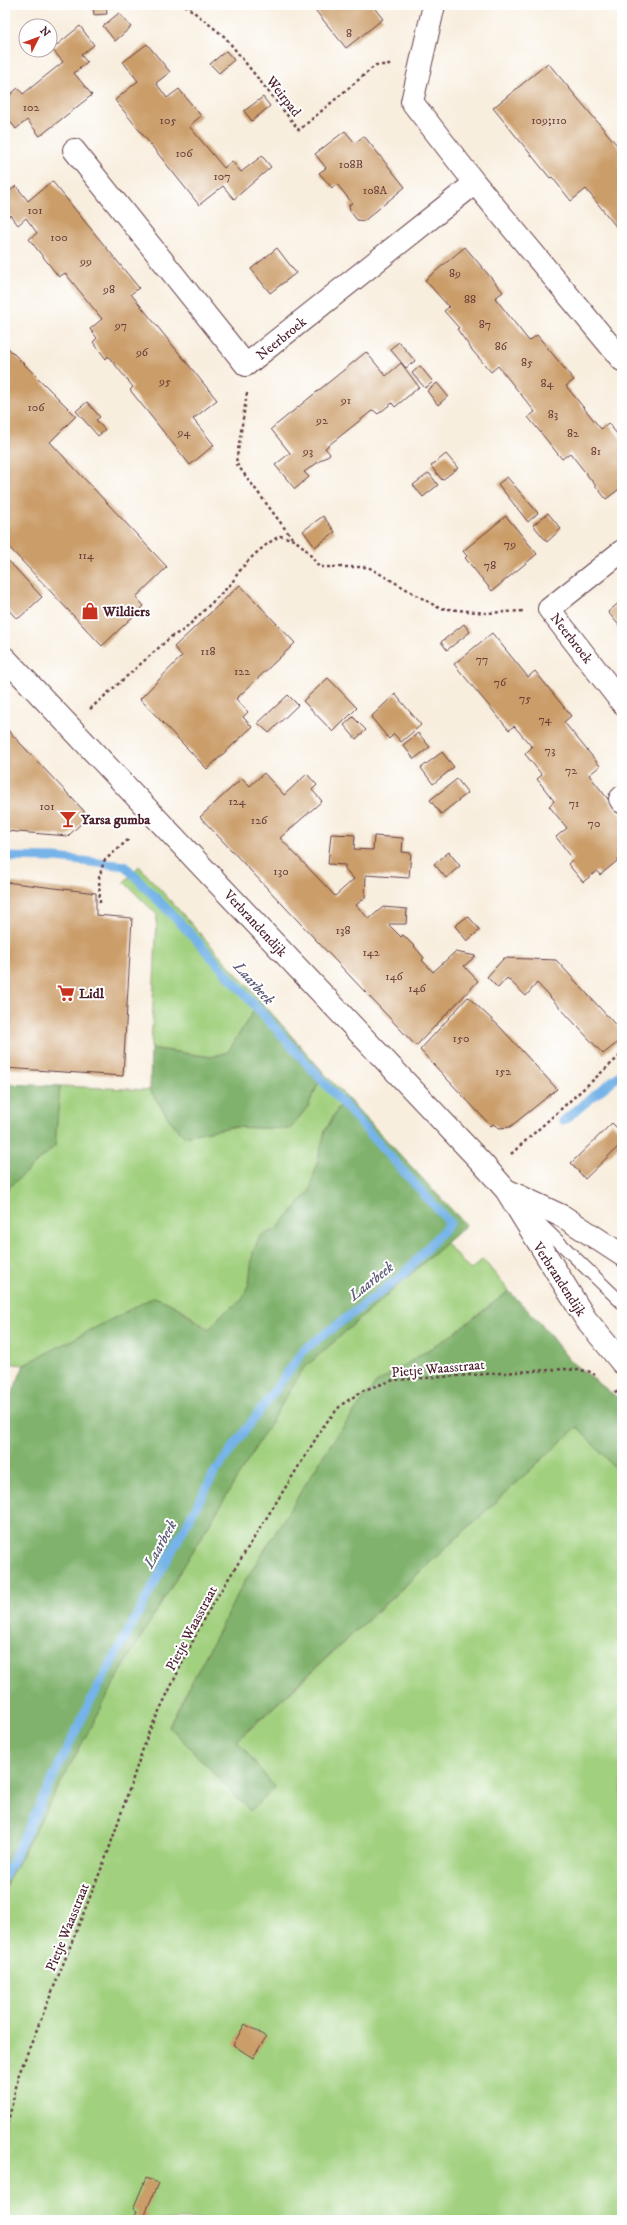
<svg xmlns="http://www.w3.org/2000/svg" width="627" height="2225" font-family="'IM FELL DW Pica',serif">
<style>
.green{fill:#a1d07e;stroke:#767854}
.forest{fill:#80b26d;stroke:#65684c}
.lines{fill:none;stroke-linecap:round;stroke-linejoin:round}
.stream{stroke:#76b3e8;stroke-width:9}
.building{fill:#cb9d69}
.lane-casing{stroke:#643e46;stroke-width:14}
.street-casing{stroke:#643e46;stroke-width:24}
.secondary-casing{stroke:#643e46;stroke-width:24}
.path{stroke:#643e46;stroke-width:2.5;stroke-dasharray:3 3;stroke-linecap:butt}
.lane{stroke:#fff;stroke-width:12}
.street{stroke:#fff;stroke-width:22}
.secondary{stroke:#fff;stroke-width:22}
.labels{text-anchor:middle;stroke-width:4;stroke-linejoin:round;paint-order:stroke}
.number-label{font-size:12px;fill:#6a3e3a}
.street-label{font-size:14px;fill:#4a1f2b;stroke:#fff}
.poi-label{font-size:14px;font-weight:bold;fill:#4a1f2b;stroke:#fff;text-anchor:start}
.water-label{font-size:15px;font-style:italic;fill:#5c5a77;stroke:#fff}
</style>
<rect width="100%" height="100%" fill="#fff"/>
<filter id="ink" filterUnits="userSpaceOnUse"><feTurbulence type="fractalNoise" baseFrequency=".025" numOctaves="2"/><feDisplacementMap in="SourceGraphic" scale="8" xChannelSelector="R" yChannelSelector="G"/><feConvolveMatrix kernelMatrix="1 2 1 2 8 2 1 2 1" color-interpolation-filters="sRGB"/></filter>
<filter id="wash" filterUnits="userSpaceOnUse"><feTurbulence type="fractalNoise" baseFrequency=".012" numOctaves="4" result="noise"/><feDisplacementMap in="SourceGraphic" scale="16" xChannelSelector="R" yChannelSelector="G"/><feGaussianBlur stdDeviation="0.9" result="paint"/><feColorMatrix in="noise" values="0 0 0 0 0 0 0 0 0 0 0 0 0 0 0 0 0 1.4 0 .05"/><feComposite in="paint" operator="in"/></filter>
<g filter="url(#wash)">
<rect width="100%" height="100%" fill="#f8eede"/>
<path class="green" d="M139 866 260 1000 228 1052 211 1057 151 1048 157 915 124 882Z
M323 1072 345 1096 325 1131 310 1191 277 1229 260 1236 253 1252 249 1283 242 1301 222 1314 209 1330 183 1310 154 1297 24 1365 5 1363V1191L55 1146 60 1086 150 1090 169 1119 184 1136 231 1127 290 1129 309 1105Z
M446 1243 470 1270 483 1259 509 1291 450 1336 375 1384 330 1445 242 1586 169 1726 250 1811 275 1788 237 1741 577 1427 622 1475V2220H5V1886L127 1660 303 1369Z"/>
<path class="forest" d="M260 1000 323 1072 309 1105 290 1129 231 1127 184 1136 169 1119 150 1090 151 1048 211 1057 228 1052Z
M5 1084 60 1086 55 1146 5 1191Z
M345 1096 466 1225 303 1369 127 1660 5 1886V1411L24 1365 154 1297C176 1303 191 1318 209 1330L222 1314 242 1300 249 1283 253 1252 260 1236 277 1229 310 1191 325 1131Z
M509 1291 541 1324 571 1362 622 1401V1475L577 1427 237 1740 275 1788 250 1811 169 1726 242 1586 330 1445 375 1384 450 1336Z"/>
<g class="lines">
<path class="stream" d="M5 857 56 858 125 866 189 932 450 1223 402 1276 305 1349 215 1472 90 1702 5 1876
M563 1121 622 1073"/>
</g>
<g id="blocks">
<path class="building" d="M93 5H106L107 14 94 15Z
M311 5H372L383 19 346 48Z
M119 13 131 27 115 41 103 26Z
M80 26 94 45 81 55 87 62 74 73 92 95 40 136 27 120 16 129 5 115V99L18 88 23 94 63 62 52 49Z
M147 44 170 72 156 83 167 98 179 89 201 116 189 126 224 168 232 161 241 172 262 156 271 167 234 199 223 186 199 205 115 100 138 81 123 62Z
M226 51 234 60 219 73 210 64Z
M548 63 622 151V234L586 189 571 201 552 177 550 178 493 108Z
M263 97 270 106 252 121 244 111Z
M345 131 355 143 364 136 405 187 364 221 357 220 350 211 349 205 352 203 337 184 332 188 319 173 326 168 315 154Z
M52 181 139 288 131 294 217 400 193 419 214 445 190 465 130 390 133 387 108 356 106 359 93 342 97 338 90 329 102 319 65 273 59 277 29 239 37 233 26 218 18 225 10 215 5 219V195L16 186 28 201Z
M465 247 503 292 495 298 529 341 537 335 574 380 566 386 601 429 608 423 622 440V487L606 499 570 453 562 459 528 417 535 412 498 366 491 372 472 350 457 329 459 328 444 311 449 307 425 280Z
M277 248 296 273 270 293 251 269Z
M399 342 415 361 406 368 390 349Z
M5 345 76 416 50 442 167 567 136 597 144 606 102 646 5 543Z
M366 352 386 376 401 363 419 387 395 407 392 403 378 414 373 410 348 430 325 448 330 454 304 472 309 477 295 489 275 465 290 453 271 429Z
M420 366 433 382 425 388 412 373Z
M437 383 448 396 438 405 427 391Z
M87 402 100 417 96 420 105 430 98 436 76 411Z
M446 454 458 468 442 480 431 466Z
M429 473 438 485 423 497 413 485Z
M507 477 538 513 528 522 498 484Z
M548 513 561 529 547 542 533 525Z
M323 516 335 532 315 547 303 531Z
M506 516 537 554 492 591 465 558 467 556 463 551Z
M5 557 42 597 19 618 15 617 5 606Z
M240 585 295 643 236 699 248 712 243 717 252 727 207 769 140 699 182 656 174 647Z
M622 600V629L608 612Z
M464 624 470 632 447 650 441 642Z
M492 633 528 677 535 671 571 716 564 722 600 766 589 775 622 817V857L600 875 597 871 583 882 568 864 573 859 556 837 567 828 549 806 554 801 537 779 542 775 525 754 532 747 514 726 509 730 454 664Z
M328 678 357 708 333 732 303 701Z
M395 694 421 725 401 742 394 734 389 739 371 717Z
M288 695 298 705 269 733 258 723Z
M353 717 366 730 356 739 344 725Z
M5 727 84 811V821L68 836 5 831Z
M418 733 430 747 414 759 403 745Z
M442 752 454 767 433 784 421 768Z
M264 773 284 795 307 774 317 785 312 790 322 801 280 838 335 896 354 879 345 869V865L328 864 331 834 355 835 354 849 373 850 374 836 403 838 402 852 411 853 409 878 366 875 365 898 356 905 369 919 383 907 407 909 406 924H388L401 937 403 935 415 947 424 958 422 960 433 972 455 952 476 956 464 966 478 981 416 1046 200 817 242 778 250 786Z
M457 779 468 793 441 814 430 800Z
M449 852 460 866 446 878 434 864Z
M5 882 96 893V915L132 918 123 1076 5 1068Z
M468 916 480 930 467 941 455 926Z
M504 958 556 960 622 1032V1039L603 1054 537 983 526 996 507 978 498 988 487 977Z
M468 997 500 1027 557 1089 510 1127 499 1128 493 1124 491 1126 420 1050Z
M612 1123 622 1133V1143L585 1179 571 1163Z
M245 2024 266 2037 253 2058 233 2045Z
M146 2178 158 2183 145 2214 148 2215 147 2220H133L137 2211 133 2209Z"/>
</g>
</g>
<g filter="url(#ink)">
<use href="#blocks" fill-opacity="0" stroke="#643e46" stroke-width="1"/>
<g class="lines">
<g class="lane-casing">
<path id="lane" d="M528 1212 622 1303"/>
</g>
<g class="street-casing">
<path id="street" d="M434 5 412 102 475 183 622 360
M74 150 246 365 475 183
M622 551 549 609 622 703
M622 797 620 799 622 802"/>
</g>
<g class="secondary-casing">
<path id="secondary" d="M5 658 482 1163 506 1190 585 1318 622 1363
M506 1190 564 1217 622 1255"/>
</g>
<path class="path" d="M185 5 225 37 299 130 376 65H393
M247 393 236 463 292 538
M90 709 172 636 184 630 232 583C241 565 263 545 280 536 302 540 307 551 319 567H368L439 608 486 613 523 611
M100 903 99 878 104 861 129 839
M511 1154 622 1054
M615 1391 622 1397
M5 2135 19 2074 108 1852 148 1734 204 1618 325 1424 341 1405 364 1390 394 1380 564 1369 588 1371 595 1375"/>
<use href="#lane" class="lane"/>
<use href="#street" class="street"/>
<use href="#secondary" class="secondary"/>
</g>
</g>
<defs>
<g id="shop-bare" transform="scale(1.38)"><path d="M-5-2.5h2.3a2.7 3.5 0 0 1 5.4 0H5L5.5 6h-11ZM-1.5-2.5h3a1.5 2.3 0 0 0-3 0Z" fill="#c8321e" stroke="#fff" stroke-width="2.5" paint-order="stroke"/></g>
<g id="bar-bare" transform="scale(1.38)"><path d="M-6-5H6L.8 .8V4.5H3.5V6h-7V4.5H-.8V.8Z" fill="#c8321e" stroke="#fff" stroke-width="2.5" paint-order="stroke"/></g>
<g id="supermarket-bare" transform="scale(1.38)"><path d="M-6-5.5h2.5l.6 2H6L4.5 2H-2.5L-4.4-4H-6ZM-1.5 3.2a1.3 1.3 0 1 0 .1 0ZM3 3.2a1.3 1.3 0 1 0 .1 0Z" fill="#c8321e" stroke="#fff" stroke-width="2.5" paint-order="stroke"/></g>
</defs>
<g fill-rule="evenodd">
<use href="#shop-bare" x="90" y="611"/>
<use href="#bar-bare" x="68" y="819"/>
<use href="#supermarket-bare" x="66" y="993"/>
</g>
<g class="labels">
<g class="number-label">
<text x="349" y="37">8</text>
<text x="31" y="111">102</text>
<text x="168" y="124">105</text>
<text x="549" y="124">109;110</text>
<text x="184" y="157">106</text>
<text x="351" y="168">108B</text>
<text x="222" y="180">107</text>
<text x="375" y="194">108A</text>
<text x="35" y="214">101</text>
<text x="59" y="241">100</text>
<text x="86" y="265">99</text>
<text x="455" y="277">89</text>
<text x="109" y="293">98</text>
<text x="470" y="303">88</text>
<text x="485" y="328">87</text>
<text x="121" y="329">97</text>
<text x="501" y="350">86</text>
<text x="142" y="356">96</text>
<text x="527" y="366">85</text>
<text x="165" y="385">95</text>
<text x="547" y="387">84</text>
<text x="346" y="404">91</text>
<text x="36" y="411">106</text>
<text x="553" y="418">83</text>
<text x="322" y="424">92</text>
<text x="184" y="436">94</text>
<text x="573" y="437">82</text>
<text x="308" y="455">93</text>
<text x="596" y="455">81</text>
<text x="510" y="548">79</text>
<text x="86" y="559">114</text>
<text x="490" y="569">78</text>
<text x="208" y="655">118</text>
<text x="482" y="663">77</text>
<text x="242" y="675">122</text>
<text x="500" y="686">76</text>
<text x="525" y="702">75</text>
<text x="545" y="723">74</text>
<text x="550" y="754">73</text>
<text x="571" y="774">72</text>
<text x="237" y="805">124</text>
<text x="574" y="807">71</text>
<text x="47" y="810">101</text>
<text x="259" y="824">126</text>
<text x="594" y="827">70</text>
<text x="281" y="875">130</text>
<text x="343" y="934">138</text>
<text x="371" y="956">142</text>
<text x="394" y="980">146</text>
<text x="417" y="992">146</text>
<text x="461" y="1042">150</text>
<text x="503" y="1075">152</text>
</g>
<g class="street-label">
<text transform="translate(284 96) rotate(52)" y="5">Weirpad</text>
<text transform="translate(281 338) rotate(-39)" y="5">Neerbroek</text>
<text transform="translate(572 638) rotate(52)" y="5">Neerbroek</text>
<text transform="translate(256 923) rotate(47)" y="5">Verbrandendijk</text>
<text transform="translate(560 1279) rotate(57)" y="5">Verbrandendijk</text>
<text transform="translate(438 1368) rotate(-5)" y="5">Pietje Waasstraat</text>
<text transform="translate(191 1628) rotate(-62)" y="5">Pietje Waasstraat</text>
<text transform="translate(67 1927) rotate(-68)" y="5">Pietje Waasstraat</text>
</g>
<g class="poi-label">
<text x="103" y="616">Wildiers</text>
<text x="81" y="824">Yarsa gumba</text>
<text x="79" y="998">Lidl</text>
</g>
<g class="water-label">
<text transform="translate(254 983) rotate(48)" y="5">Laarbeek</text>
<text transform="translate(371 1281) rotate(-38)" y="5">Laarbeek</text>
<text transform="translate(160 1544) rotate(-61)" y="5">Laarbeek</text>
</g>
</g>
<rect width="627" height="2225" fill="none" stroke="#fff" stroke-width="20"/>
<g transform="translate(38 38) rotate(48)"><circle r="19" fill="#ffffff" stroke="#b7a5aa"/>
<path d="M0-3L7 15L0 10L-7 15Z" fill="#c8321e"/>
<text y="-6" font-size="11" font-weight="bold" text-anchor="middle" fill="#4a1f2b">N</text>
</g>
</svg>
